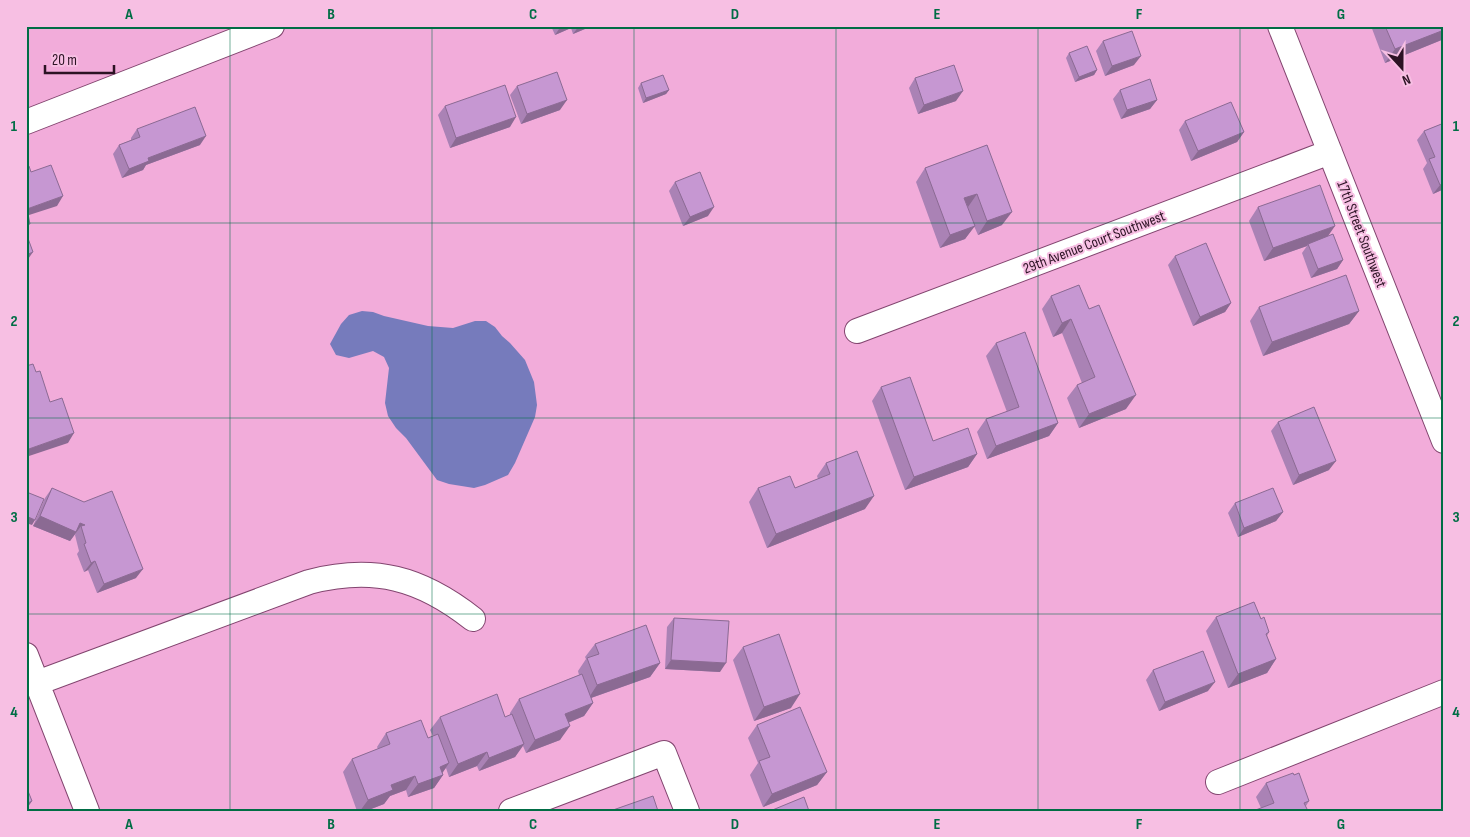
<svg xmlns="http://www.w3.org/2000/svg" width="1470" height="837" font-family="'Sofia Sans Condensed',sans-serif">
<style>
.water{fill:#767bbc}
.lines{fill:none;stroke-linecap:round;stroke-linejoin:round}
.minor-casing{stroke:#82456f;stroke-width:26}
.minor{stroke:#fff;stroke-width:24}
.wall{fill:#aa82b5}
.shaded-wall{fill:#8b6a93}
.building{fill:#c697d2;stroke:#8b6a93}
.grid{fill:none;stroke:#006d45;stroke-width:1;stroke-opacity:0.55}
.labels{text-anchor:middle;stroke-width:4;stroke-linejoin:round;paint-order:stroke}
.street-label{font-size:15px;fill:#2c1324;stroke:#f7bfe3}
.neatline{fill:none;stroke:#006d45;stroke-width:2}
.grid-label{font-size:16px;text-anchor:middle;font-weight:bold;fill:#006d45}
</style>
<rect width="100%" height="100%" fill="#f2acda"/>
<path class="water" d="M362 311 373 312 384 316 428 326 453 328 475 321H486L495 327 502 336 510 343 525 360 534 382 537 405 535 417 515 463 508 475 485 485 474 488 449 484 437 480 406 438 396 428 388 416 385 403 389 368 384 357 373 351 349 358 336 355 330 344 341 324 349 315Z"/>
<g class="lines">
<g class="minor-casing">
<path id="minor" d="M1280 26 1444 441
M26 122 272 26
M857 331 1330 152
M26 655 87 811
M37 683 309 582C374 565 421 578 473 619
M1218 782 1444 692
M511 811 664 753 687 811"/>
</g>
<use href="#minor" class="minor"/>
</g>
<path class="wall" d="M551 26H592L573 34 571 28 555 35Z
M1371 26H1444V39L1385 63Z
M1103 41 1134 65 1105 76 1096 51Z
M1069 53 1097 70 1094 75 1075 82 1066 58Z
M915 78 956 101 918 114 909 88Z
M641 83 669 90 666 94 643 103 638 88Z
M517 86 560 110 521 124 510 95Z
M1120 90 1157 100 1150 109 1121 119 1113 99Z
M445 106 510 127 450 148 438 115Z
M1185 121 1244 132 1237 142 1191 161 1179 130Z
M1444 123V189L1433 194 1423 169 1427 163 1417 140 1424 131Z
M137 129 200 145 146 165 143 170 122 178 113 154 119 145 131 140V138Z
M987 145 1002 225 978 235 974 226 965 239 940 248 916 182 925 168Z
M675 182 708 216 683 226 669 191Z
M1258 207 1327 237 1343 260 1337 269 1311 278 1302 253 1307 246 1264 261 1249 221Z
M1175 256 1231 303 1225 312 1193 326 1168 265Z
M1079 285 1126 409 1079 428 1067 398 1077 385 1082 383 1062 333 1053 337 1042 309 1051 296Z
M1259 307 1359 311 1349 324 1263 356 1250 321Z
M996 343 1058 423 1049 436 987 459 977 432 986 419 1007 412 986 356Z
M881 387 933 441 977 454 968 467 905 490 872 401Z
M1278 422 1329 470 1293 485 1271 431Z
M826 463 865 509 767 548 749 502 758 488H795L818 479 817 476Z
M52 488 136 578 97 593 88 570 84 572 77 554 79 551 75 535 76 533 70 541 33 526 45 498Z
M1235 503 1283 512 1276 521 1238 537 1228 513Z
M1216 617 1261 619 1269 632 1267 636 1276 659 1267 673 1228 688 1206 631Z
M674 618 720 672 665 669 667 627Z
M595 644 660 663 650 677 591 698 593 703 584 716 568 723 560 740 526 753 523 746 515 757 479 771 477 766 449 777 446 768 442 773 443 775 434 788 408 797 406 790 390 796 384 804 366 811H357L343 772 352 759 378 749 377 747 386 733 428 738 433 736 430 730 440 717H505L510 715V713L519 699 579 675 578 671 586 659 585 657Z
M743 647 791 708 754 721 733 660Z
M1153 670 1208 691 1159 711 1146 680Z
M757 725 827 772 817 785 763 807 750 775 758 763 748 738Z
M1266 783 1309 801 1306 806 1261 808 1256 797Z"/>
<path class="shaded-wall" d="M561 26H572L571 28 555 35Z
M579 26H592L573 34Z
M1444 30V39L1385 63 1395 49Z
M1141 56 1134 65 1105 76 1112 66Z
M1097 70 1094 75 1075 82 1079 77Z
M669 90 666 94 643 103 646 98Z
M963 91 956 101 918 114 924 105Z
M567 100 560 110 521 124 527 114Z
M1157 100 1150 109 1121 119 1127 110Z
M516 117 510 127 450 148 456 138Z
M1244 132 1237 142 1191 161 1198 151Z
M206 136 200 145 146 165 143 170 122 178 129 169 148 158Z
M1444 183V189L1433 194 1440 185Z
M977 194 968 207 964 198Z
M63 196 57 206 26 216 27 209Z
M714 207 708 216 683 226 690 217Z
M1012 212 1002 225 978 235 987 221Z
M975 226 965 239 940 248 950 235Z
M1335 226 1326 239 1308 244 1307 246 1264 261 1273 248Z
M33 252 26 262V255Z
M1343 260 1337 269 1311 278 1318 269Z
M1231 303 1225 312 1193 326 1200 317Z
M1359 311 1349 324 1263 356 1272 342Z
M1071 319 1062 333 1053 337 1062 323Z
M1136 395 1126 409 1079 428 1089 414Z
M1058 423 1049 436 987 459 996 446Z
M74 433 68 443 26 457V450Z
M977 454 968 467 905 490 914 477Z
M1336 461 1329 470 1293 485 1299 475Z
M874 496 865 509 767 548 776 534Z
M1283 512 1276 521 1238 537 1244 528Z
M26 516 35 520 32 525 26 523Z
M40 516 80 523 85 525 81 526 70 541 33 526Z
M95 561 88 570 84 572 91 563Z
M143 569 136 578 97 593 104 584Z
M1276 659 1267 673 1228 688 1238 674Z
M671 660 726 663 720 672 665 669Z
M660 663 650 677 588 699 597 685Z
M1215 682 1208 691 1159 711 1165 702Z
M800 694 791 708 754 721 764 707Z
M593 703 584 716 555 728 565 714Z
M570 726 560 740 526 753 535 740Z
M524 744 515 757 479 771 489 758Z
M487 752 477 766 449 777 458 764Z
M449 763 441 775H443L434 788 408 797 418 784 440 767Z
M827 772 817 785 763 807 772 794Z
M415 776 406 790 390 796 384 804 366 811H360L368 800 391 785Z
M32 801 26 810V804Z"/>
<path class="building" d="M1385 26H1444V30L1395 49Z
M1132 31 1141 56 1112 66 1103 41Z
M1087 46 1097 70 1079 77 1069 53Z
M954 65 963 91 924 105 915 78Z
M557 72 567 100 527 114 517 86Z
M663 75 669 90 646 98 641 83Z
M1150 79 1157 100 1127 110 1120 90Z
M505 85 516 117 456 138 445 106Z
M1231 102 1244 132 1198 151 1185 121Z
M195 107 206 136 148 158 149 161 129 169 119 145 140 137 137 129Z
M1444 123V183L1440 185 1429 159 1435 157 1424 131Z
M987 145 1012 212 987 221 977 194 964 198 975 226 950 235 925 168Z
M51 165 63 196 27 209 30 224 26 225V167L29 166 31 172Z
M700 172 714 207 690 217 675 182Z
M1320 185 1335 226 1273 248 1258 207Z
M26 233 33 252 26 255Z
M1333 234 1343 260 1318 269 1308 244Z
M1206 243 1231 303 1200 317 1175 256Z
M1346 275 1359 311 1272 342 1259 307Z
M1079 285 1089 309 1099 305 1136 395 1089 414 1077 385 1095 377 1071 319 1062 323 1051 296Z
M1025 332 1058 423 996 446 986 419 1019 407 996 343Z
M33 364 36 372 40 371 50 402 62 398 74 433 26 450V366Z
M910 377 933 441 968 428 977 454 914 477 881 387Z
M1314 407 1336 461 1299 475 1278 422Z
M857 451 874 496 776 534 758 488 790 476 795 488 830 474 826 463Z
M52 488 84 502 112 491 143 569 104 584 95 561 91 563 84 544 86 543 81 526 85 525 80 523 76 532 40 516Z
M1273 488 1283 512 1244 528 1235 503Z
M29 493 44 499 35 520 26 516V500Z
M1254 602 1261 619 1264 617 1269 632 1266 634 1276 659 1238 674 1216 617Z
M674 618 729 621 726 663 671 660Z
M646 625 660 663 597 685 587 658 599 654 595 644Z
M779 634 800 694 764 707 743 647Z
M1203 651 1215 682 1165 702 1153 670Z
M582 674 593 703 565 714 570 726 535 740 519 699Z
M497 694 505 717 512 714 524 744 489 758 487 752 458 764 440 717Z
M800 707 827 772 772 794 759 761 770 757 757 725Z
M421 720 428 738 438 734 449 763 440 767 443 775 418 784 415 776 391 785 393 790 368 800 352 759 390 744 386 733Z
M1293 773 1294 775 1299 773 1309 801 1304 803 1308 811H1253L1274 803 1266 783Z
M26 786 32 801 26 804Z
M653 796 658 811H613V810Z
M804 797 809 811H770Z"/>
<path class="grid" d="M230 26V811M432 26V811M634 26V811M836 26V811M1038 26V811M1240 26V811M26 223H1444M26 418H1444M26 614H1444"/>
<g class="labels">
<g class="street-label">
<text transform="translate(1362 234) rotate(69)" y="5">17th Street Southwest</text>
<text transform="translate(1094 242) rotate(-21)" y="5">29th Avenue Court Southwest</text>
</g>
</g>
<rect width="1470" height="837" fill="none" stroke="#f7bfe3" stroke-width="55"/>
<g transform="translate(1402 68) rotate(159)" stroke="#f7bfe3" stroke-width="4" paint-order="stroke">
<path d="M0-4L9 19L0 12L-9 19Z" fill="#2c1324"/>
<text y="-8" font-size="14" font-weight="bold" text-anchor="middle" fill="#2c1324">N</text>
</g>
<path d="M45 65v8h69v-8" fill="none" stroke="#2c1324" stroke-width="2.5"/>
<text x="52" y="65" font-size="15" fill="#2c1324" stroke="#f7bfe3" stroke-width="4" paint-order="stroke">20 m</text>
<rect x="28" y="28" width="1414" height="782" class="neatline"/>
<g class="grid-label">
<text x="129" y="19">A</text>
<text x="331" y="19">B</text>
<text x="533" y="19">C</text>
<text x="735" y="19">D</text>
<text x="937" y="19">E</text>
<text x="1139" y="19">F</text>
<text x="1341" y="19">G</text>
<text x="14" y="131">1</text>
<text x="1456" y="131">1</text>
<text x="14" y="326">2</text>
<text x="1456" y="326">2</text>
<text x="14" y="522">3</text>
<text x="1456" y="522">3</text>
<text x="14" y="717">4</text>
<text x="1456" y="717">4</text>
<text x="129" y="829">A</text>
<text x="331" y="829">B</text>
<text x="533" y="829">C</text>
<text x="735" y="829">D</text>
<text x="937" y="829">E</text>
<text x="1139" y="829">F</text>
<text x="1341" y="829">G</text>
</g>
</svg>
